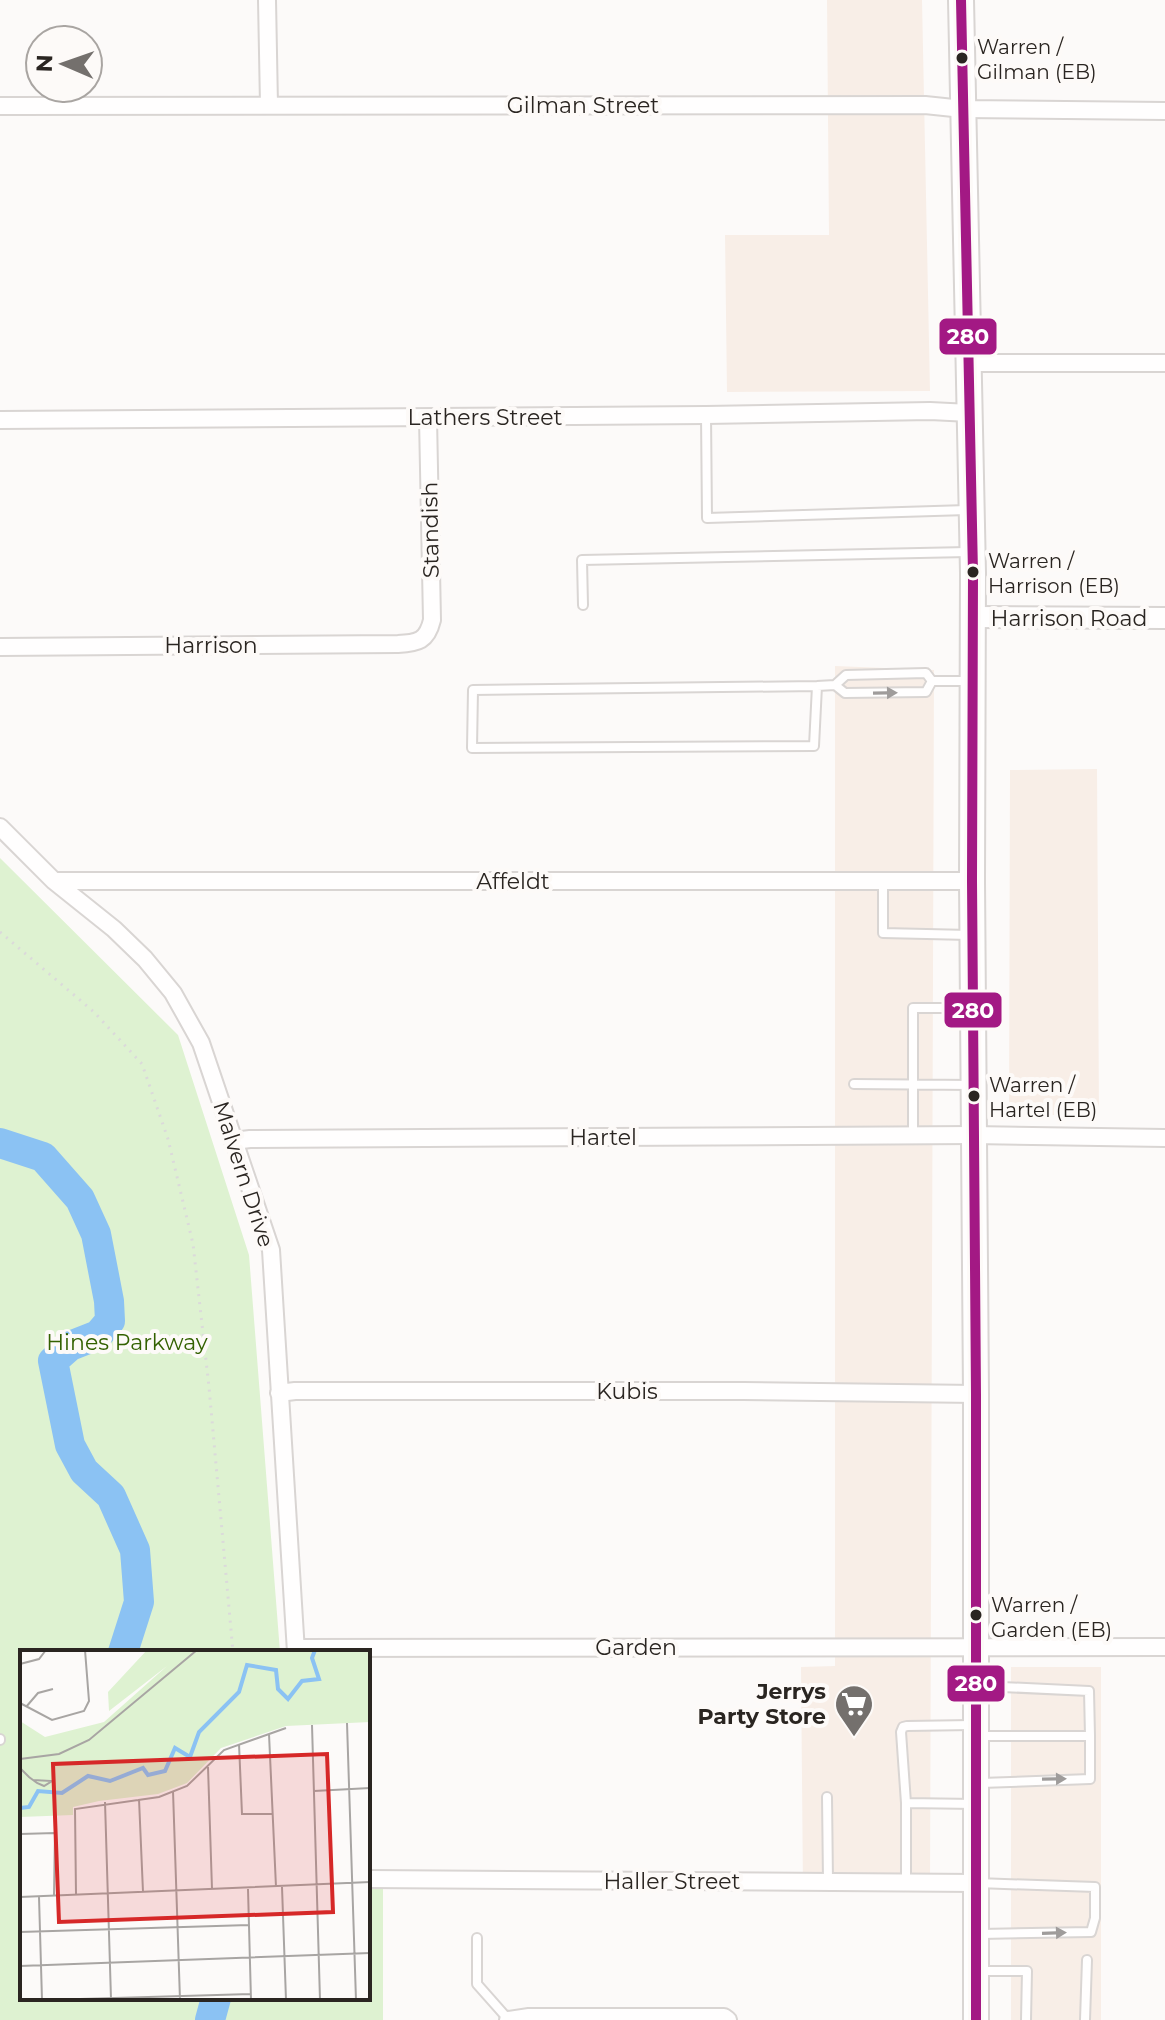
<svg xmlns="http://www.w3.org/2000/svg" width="1165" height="2020" font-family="Montserrat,sans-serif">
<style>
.built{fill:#f8eee7}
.green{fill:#def2d1}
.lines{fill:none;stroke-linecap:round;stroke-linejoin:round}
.river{stroke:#8bc2f3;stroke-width:30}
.service-casing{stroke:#d9d5d3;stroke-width:12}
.minor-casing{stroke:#d9d5d3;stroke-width:20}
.tertiary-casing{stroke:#d9d5d3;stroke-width:24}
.secondary-casing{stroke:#d9d5d3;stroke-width:28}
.path{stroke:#dbdada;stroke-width:3;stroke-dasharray:2 6;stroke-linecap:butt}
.service{stroke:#fffefe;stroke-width:8}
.minor{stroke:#fffefe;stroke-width:16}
.tertiary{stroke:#fffefe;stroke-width:20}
.secondary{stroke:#fffefe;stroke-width:24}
.bus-1-casing{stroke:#fdfaf8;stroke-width:16}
.bus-1{stroke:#a31984;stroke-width:10}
.oneway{fill:#9f9c9b}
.bus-dot{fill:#2a2521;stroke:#fdfaf8;stroke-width:3}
.labels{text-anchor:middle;stroke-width:8;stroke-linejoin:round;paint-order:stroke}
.bus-label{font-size:20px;fill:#2a2521;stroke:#fdfaf8;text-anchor:start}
.street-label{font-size:22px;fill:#2a2521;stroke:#fdfaf8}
.park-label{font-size:22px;fill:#336100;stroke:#fdfaf8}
.poi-label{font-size:22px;font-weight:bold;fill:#2a2521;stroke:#fdfaf8;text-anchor:end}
.inset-river{fill:none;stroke:#8bc2f3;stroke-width:4}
.inset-road{fill:none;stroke:#a8a5a3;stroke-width:2}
.view{fill:#d62828;fill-opacity:0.15;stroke:#d62828;stroke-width:4}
.inset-edge{fill:none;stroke:#2a2521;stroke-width:4}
.line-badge{stroke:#fdfaf8;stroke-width:3}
.badge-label{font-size:22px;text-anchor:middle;font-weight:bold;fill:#fff}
</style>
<rect width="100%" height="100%" fill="#fcfaf9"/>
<path class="built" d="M827 0H922L930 391 727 392 725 235H829Z
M835 666 934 670 930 1891H803L801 1667 835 1666Z
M1097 769 1099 1115H1009L1010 770Z
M1011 1667H1101V2020H1011Z"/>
<path class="green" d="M0 858 178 1035 249 1255 280 1652H22V1998H368V1889H383V2020H0Z"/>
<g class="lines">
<path class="river" d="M0 1143 43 1157 80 1199 96 1234 109 1301 110 1321 98 1335 70 1346 53 1361 70 1445 84 1471 111 1496 135 1550 139 1602 123 1652
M210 2020 216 1998"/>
<g class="service-casing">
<path id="service" d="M706 415 707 518 967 510
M583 605 582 560 968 552
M835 685 845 693 926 692 932 681
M817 686 814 746 472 748 473 690 817 686 835 685 846 675 926 673 932 681H968
M883 882V933L970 935
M854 1084 973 1085
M913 1135V1008H972
M981 1686 1089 1691 1090 1736
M972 1725 907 1726 903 1727 901 1732 906 1803 975 1804
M979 1736H1090V1779L981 1783
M0 1739V1740
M827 1797 828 1881
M906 1803V1882
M977 1883 1095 1887V1918L1091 1932 981 1934
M477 1938V1984L508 2019
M977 1971H1027L1026 2020
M1085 2020 1087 1960"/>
</g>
<g class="minor-casing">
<path id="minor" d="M267 0 269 105
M0 106 925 105 963 109 1165 111
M969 363H1165
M0 420 706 415 930 411 970 413
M0 647 398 644C418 643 427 641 432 620L428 418
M0 827 54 881 114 929 145 959 173 993 201 1043 271 1250 296 1652
M54 881H972
M233 1141 250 1139 973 1135 1165 1138
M279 1393 295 1391H743L976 1394
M296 1648 1165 1647
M368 1879 976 1883
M508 2020 529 2017H724L728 2020"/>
</g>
<g class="tertiary-casing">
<path id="tertiary" d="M973 617 1165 618"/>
</g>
<g class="secondary-casing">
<path id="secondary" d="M961 0 973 573 972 881 976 1394V2020"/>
</g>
<path class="path" d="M0 932 94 1012 142 1064 168 1139 193 1244 209 1387 233 1652"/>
<use href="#service" class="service"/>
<use href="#minor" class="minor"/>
<use href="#tertiary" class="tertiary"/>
<use href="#secondary" class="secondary"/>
<g class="bus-1-casing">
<path id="bus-1" d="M961 0 973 573 972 881 976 1394V2020"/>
</g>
<use href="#bus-1" class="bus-1"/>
</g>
<defs><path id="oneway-solid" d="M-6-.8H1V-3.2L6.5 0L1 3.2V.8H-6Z" transform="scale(2)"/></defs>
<g class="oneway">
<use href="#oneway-solid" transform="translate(885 693) rotate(-1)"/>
<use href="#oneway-solid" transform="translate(1054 1779) rotate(-1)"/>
<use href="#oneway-solid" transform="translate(1054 1933) rotate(-2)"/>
</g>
<defs>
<g id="supermarket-pin" transform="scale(2)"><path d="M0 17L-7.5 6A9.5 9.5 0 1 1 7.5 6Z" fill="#74706d" stroke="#fdfaf8"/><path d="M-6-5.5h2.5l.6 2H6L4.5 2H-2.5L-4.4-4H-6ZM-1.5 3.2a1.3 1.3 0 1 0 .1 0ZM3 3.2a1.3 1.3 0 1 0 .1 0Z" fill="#fff"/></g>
</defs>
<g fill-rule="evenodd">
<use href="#supermarket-pin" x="854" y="1704"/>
</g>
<g class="bus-dot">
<circle cx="962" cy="58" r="7"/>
<circle cx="973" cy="572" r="7"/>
<circle cx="974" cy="1096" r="7"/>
<circle cx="976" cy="1615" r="7"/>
</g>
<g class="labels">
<g class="bus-label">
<text x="977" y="54">Warren /<tspan x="977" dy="25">Gilman (EB)</tspan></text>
<text x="988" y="568">Warren /<tspan x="988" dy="25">Harrison (EB)</tspan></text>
<text x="989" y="1092">Warren /<tspan x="989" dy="25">Hartel (EB)</tspan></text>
<text x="991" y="1612">Warren /<tspan x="991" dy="25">Garden (EB)</tspan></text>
</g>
<g class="street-label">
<text x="583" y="113">Gilman Street</text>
<text x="485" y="425">Lathers Street</text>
<text transform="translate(430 530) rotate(-91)" y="8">Standish</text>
<text x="1069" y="626">Harrison Road</text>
<text x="211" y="653">Harrison</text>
<text x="513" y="889">Affeldt</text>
<text x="603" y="1145">Hartel</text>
<text transform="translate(244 1174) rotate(72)" y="8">Malvern Drive</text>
<text x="627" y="1399">Kubis</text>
<text x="636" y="1655">Garden</text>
<text x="672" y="1889">Haller Street</text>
</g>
<g class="park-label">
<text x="127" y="1350">Hines Parkway</text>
</g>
<g class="poi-label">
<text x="826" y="1699">Jerrys<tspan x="826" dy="25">Party Store</tspan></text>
</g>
</g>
<g transform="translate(20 1650)">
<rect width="350" height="350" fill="#fcfaf9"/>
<path d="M127 0H350V72L266 76 201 98 167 133 138 144 79 151 53 157V165L0 167V71L25 87 84 72 147 16 89 61 88 42Z" fill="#def2d1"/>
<path class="inset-river" d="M0 158 9 157 18 141 42 143 68 126 90 131 123 118 128 125 145 121 155 98 170 107 179 82 219 42 227 15 256 20 258 39 268 49 282 31 299 29 292 8 295 0"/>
<path class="inset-road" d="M0 14 19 9 26 0M0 53 32 70 64 61 69 51 65 0M6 57 18 43 33 39M327 73 336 350M292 75 300 350M249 84 256 237M219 94 222 164H252M0 109 39 104 69 90 177 0M188 117 192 239M0 118 9 127 17 133 24 136 32 131 13 130M153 141 160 350M294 141 350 138M119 149 123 242M85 152 91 349M0 184 35 183 34 245M262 237 266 350M228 239 231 350M56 244 55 159 139 147 167 136 204 100 266 78M0 247 350 232M19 247 22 350M0 282 229 275M0 316 350 303M26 350 231 344"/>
<path class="view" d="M307 104 313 262 39 272 33 114Z"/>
<rect width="350" height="350" class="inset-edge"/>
</g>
<g class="line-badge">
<rect x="938" y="317" width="60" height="39" rx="8" fill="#a31984"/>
<rect x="943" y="991" width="60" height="38" rx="8" fill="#a31984"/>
<rect x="946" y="1664" width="60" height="39" rx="8" fill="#a31984"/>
</g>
<g class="badge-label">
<text x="968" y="344">280</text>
<text x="973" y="1018">280</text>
<text x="976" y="1691">280</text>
</g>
<g transform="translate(64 64) rotate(272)"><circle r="38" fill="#fdfaf8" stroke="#a9a5a2" stroke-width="2"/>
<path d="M0-6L14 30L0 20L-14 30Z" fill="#74706d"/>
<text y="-12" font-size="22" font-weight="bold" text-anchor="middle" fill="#2a2521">N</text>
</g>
</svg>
